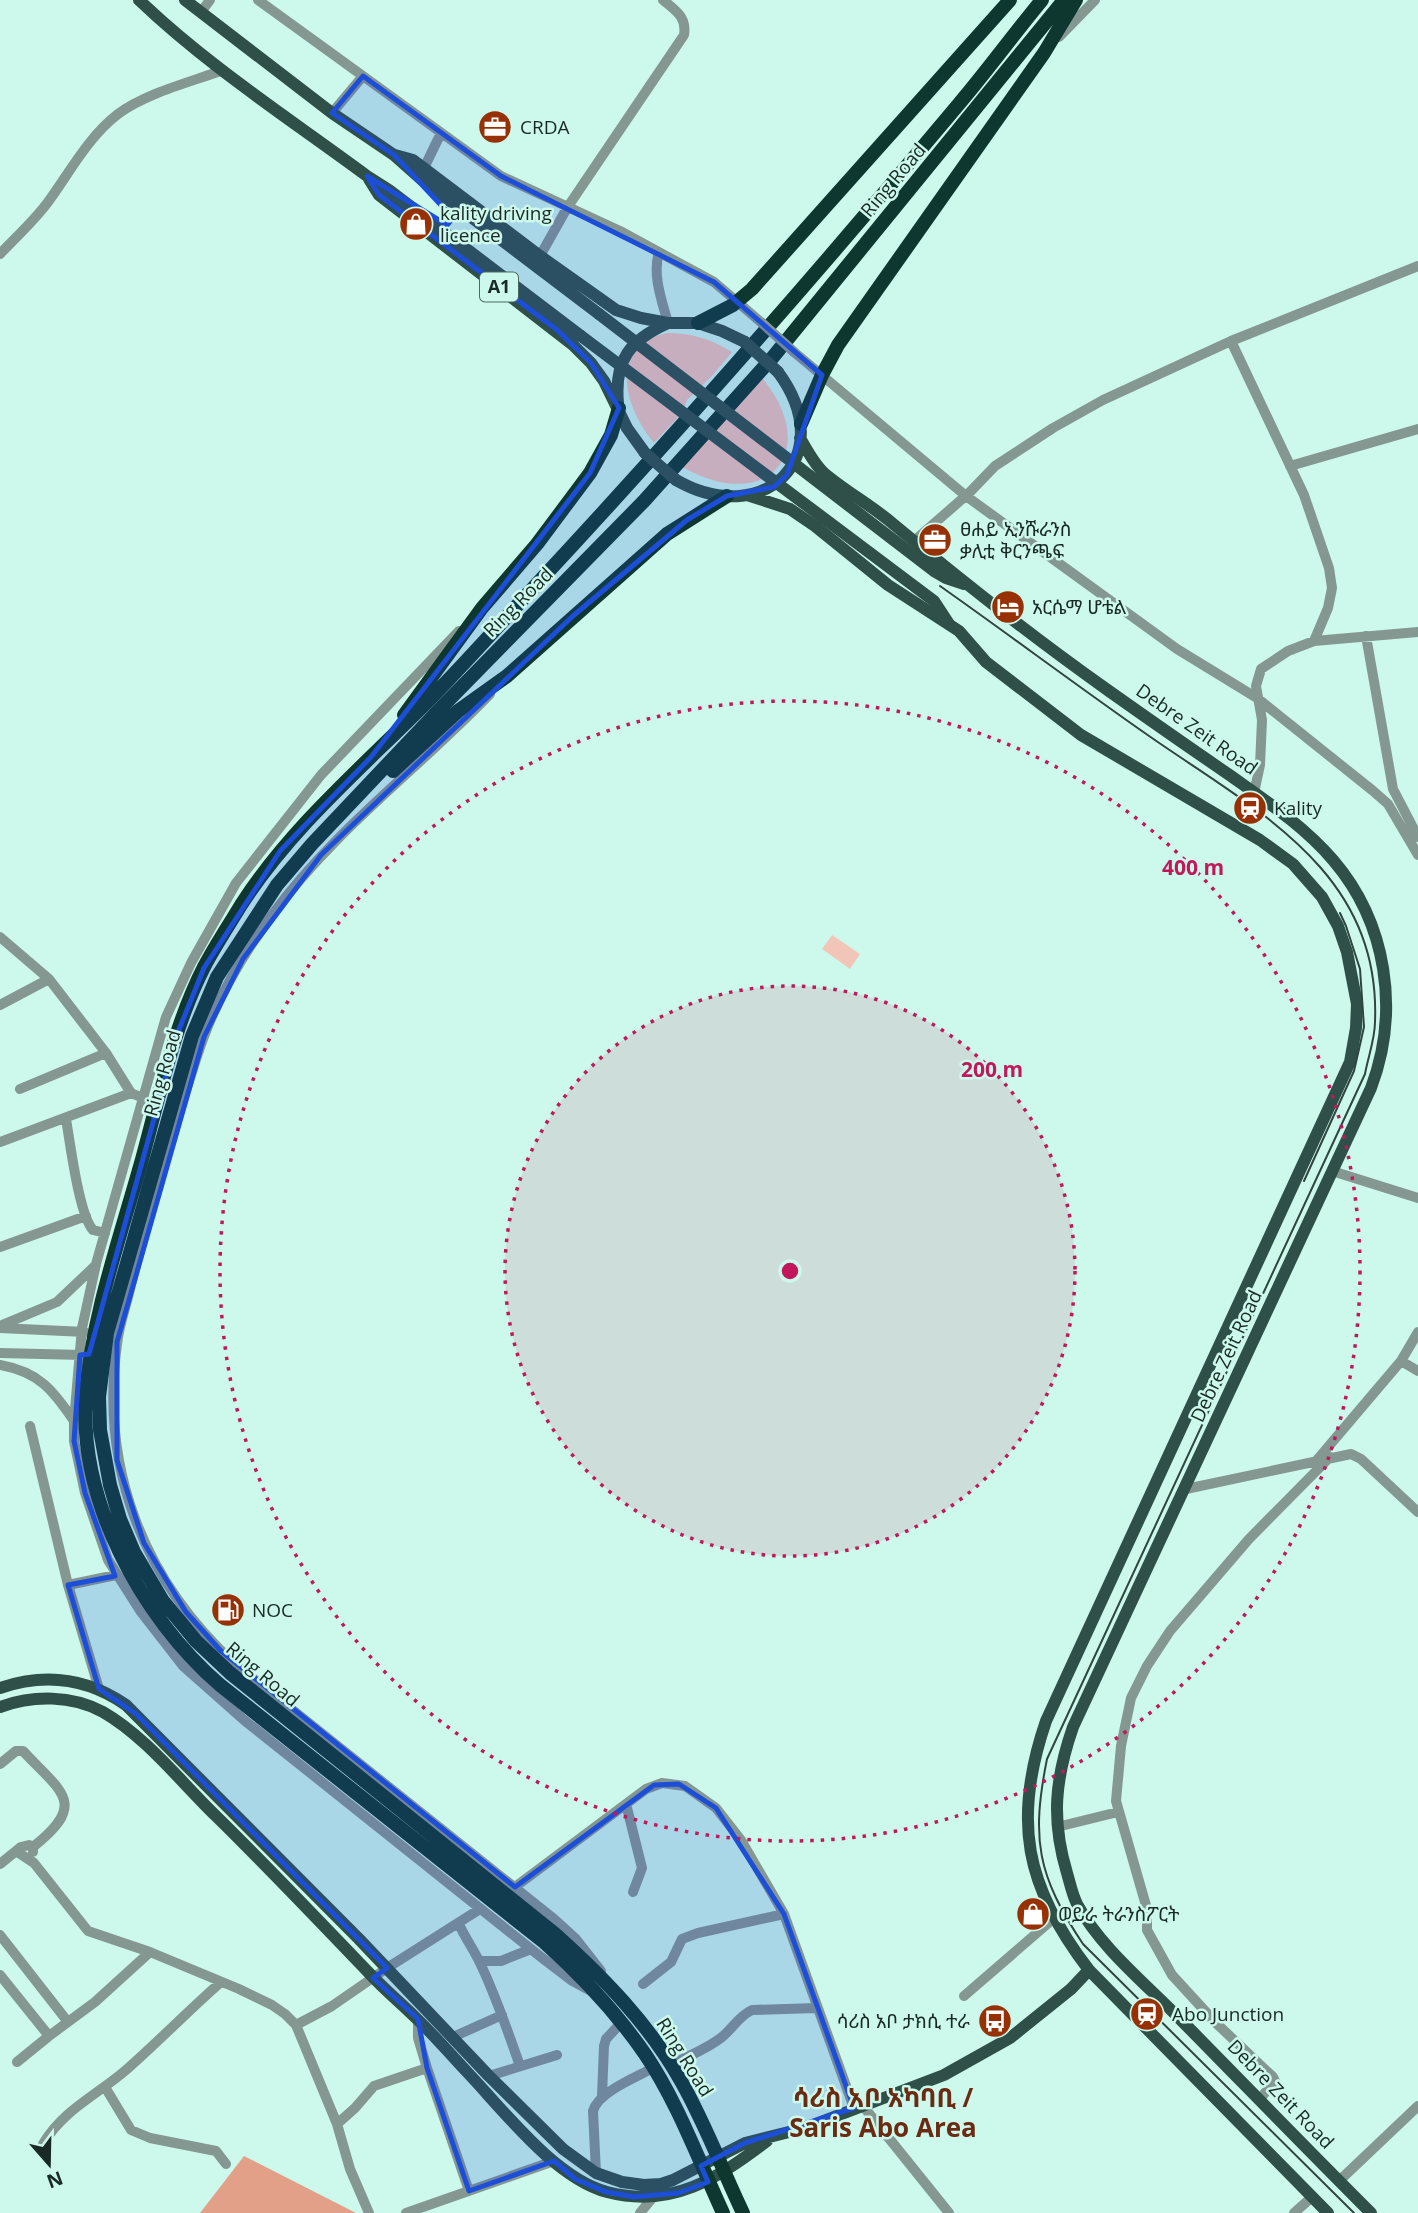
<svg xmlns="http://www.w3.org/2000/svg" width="1418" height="2213" font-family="'Open Sans','Noto Sans Ethiopic',sans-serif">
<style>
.green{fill:#f1c6b8}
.forest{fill:#e3a089}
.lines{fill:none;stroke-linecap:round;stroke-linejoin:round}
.minor{stroke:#859791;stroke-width:10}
.major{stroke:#2f5048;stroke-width:12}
.highway{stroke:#0e382f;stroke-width:14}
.tram{stroke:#314540;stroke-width:2}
.minor-bridge{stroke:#859791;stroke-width:10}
.major-bridge{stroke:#2f5048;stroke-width:12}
.marked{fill:#1d4ed8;fill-opacity:0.2;stroke:#1d4ed8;stroke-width:5;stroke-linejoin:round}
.ring{fill:none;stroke:#c2185b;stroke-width:3.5;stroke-dasharray:3.5 7}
.labels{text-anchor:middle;stroke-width:5;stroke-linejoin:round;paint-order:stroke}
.shield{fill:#cdf9ec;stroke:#4f6861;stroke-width:2}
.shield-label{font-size:18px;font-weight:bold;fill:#192a26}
.poi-label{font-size:19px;fill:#192a26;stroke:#cdf9ec;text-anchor:start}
.street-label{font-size:19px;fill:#192a26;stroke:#cdf9ec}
.district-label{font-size:26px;font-weight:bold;fill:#6b2a12;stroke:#cdf9ec}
.centre{fill:#c2185b;stroke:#cdf9ec;stroke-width:3.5}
.ring-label{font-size:21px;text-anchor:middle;font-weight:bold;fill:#c2185b;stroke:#cdf9ec;stroke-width:5;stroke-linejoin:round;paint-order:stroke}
</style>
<rect width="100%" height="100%" fill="#cdf9ec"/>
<path class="green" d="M667 333C692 333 711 339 732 352L713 375 687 400 682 413 654 443C624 407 607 347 667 333Z
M760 375C824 450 769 516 682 467Z
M832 935 860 954 850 969 822 949Z"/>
<path class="forest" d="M244 2156 356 2213H200Z"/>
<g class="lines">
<path class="minor" d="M258 0 501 176 620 231 714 282 762 323
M201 12 210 0
M1059 37 1095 0
M332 113 363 76
M424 168 441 133
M659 252C652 275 662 301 668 323
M0 254C16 237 34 221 48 202 70 172 88 137 118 114 146 93 191 82 223 70
M540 256 567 208 684 35C687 17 676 11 663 0
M1231 341 1304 495 1329 568 1332 588 1328 608 1314 641
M794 352 966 496 1177 649 1257 698 1372 790 1388 804 1418 855
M1290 466 1418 429
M914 541 969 493 995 466 1053 428 1103 400 1231 341 1418 266
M459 631 321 775 236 883 191 963 166 1017 96 1264 82 1328 74 1421V1441L85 1493 108 1560 141 1612 183 1666 244 1720 541 1957 571 1980 591 1991
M1366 636 1393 789 1418 837
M490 694C418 769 333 831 272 915 244 953 219 995 203 1039 189 1078 178 1118 166 1158 153 1201 141 1245 130 1289 126 1307 119 1325 117 1344 100 1468 143 1580 235 1664L554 1919 576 1939 601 1971
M1254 793 1260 765 1262 720 1256 686 1261 669 1288 651 1314 641 1418 632
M0 937 49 979
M0 1005 49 979 106 1053 131 1093 143 1098
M20 1089 106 1053
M66 1119C70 1142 79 1215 93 1230L105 1233
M0 1142 131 1093
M1332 1171 1418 1198
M0 1247 86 1216
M0 1326 57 1302 96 1265
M0 1328 85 1332
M0 1353 83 1355
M1401 1361 1418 1371
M0 1365C39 1372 53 1390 74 1421
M30 1426 68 1585 99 1689
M1317 1460 1401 1361 1418 1332
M1186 1489 1351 1454 1361 1459 1418 1512
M68 1585 116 1575
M0 1764 16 1751H23C61 1792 89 1803 33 1847
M626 1804 642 1868 633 1892
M1057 1827 1118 1812
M16 1851 34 1863 88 1931 150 1952 239 1989 272 2005 285 2014 296 2025 337 2124 350 2169 369 2213
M0 1864 21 1847 29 1845 33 1847V1852
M515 1887 646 1789 662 1783 685 1786 716 1808 741 1840 784 1914 854 2108
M459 1924C465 1938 474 1950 480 1963 496 1996 508 2032 520 2066
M0 1935 68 2022
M480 1961H501L531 1949
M0 1975 49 2036 17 2062
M643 1984 671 1962 682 1939 698 1933 784 1914
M964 1996 1053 1919
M418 2019V2038L427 2068 469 2191
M296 2025 332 2006 387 1968 480 1909
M49 2036 95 2002 150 1952
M453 2037 502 2015
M671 2065C688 2056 707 2049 722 2037 733 2028 739 2016 752 2010L816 2008
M489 2076 557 2055
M105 2087 131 2130 150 2138 216 2151 226 2164
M602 2096 604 2046 606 2039 621 2023
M1259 2100 1275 2081 1273 2077 1216 2023 1172 1975 1147 1930V1909L1116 1801 1121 1746 1131 1698 1147 1666 1170 1631 1249 1539 1330 1457
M863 2106 949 2213
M337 2124 355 2108 374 2086 427 2068
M43 2144C63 2110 97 2095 126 2070 159 2041 189 2010 221 1982
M596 2173 593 2111C598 2092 637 2077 653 2068
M1339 2181 1418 2106
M406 2213 554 2161
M640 2213 654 2196
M1294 2213 1312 2197"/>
<path class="major" d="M139 0C208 66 290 119 367 176L389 190 581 336
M185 0 332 113 394 155 421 179 599 314
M395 155 413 160 540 256 616 310 641 318 668 323H698L722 331 745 342
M369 179 379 195 573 345 591 363 604 381 627 428 645 453
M618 403C614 360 630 340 668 323
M800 438C807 450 814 464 824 473 845 491 871 505 892 523 963 582 1034 638 1109 691 1150 720 1190 748 1231 776 1266 801 1304 826 1333 860 1387 923 1400 1011 1371 1088L1073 1727C1055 1779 1051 1820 1067 1873 1070 1883 1072 1894 1077 1904 1101 1948 1145 1983 1180 2019 1244 2084 1307 2149 1371 2213
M676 480C763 530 841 457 778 372
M747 495 790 509 815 526 888 585 959 631 986 662 1081 735 1260 840 1293 864 1322 897 1338 926 1347 952 1357 1004 1356 1028 1350 1062 1046 1721C1012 1820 1025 1887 1089 1970L1328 2213
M0 1688C44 1673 87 1678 126 1705L359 1939 489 2076 563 2149 596 2173 622 2182 644 2185 661 2184 673 2180 745 2143 805 2128 944 2075 1010 2038 1071 1989 1089 1970
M0 1707C33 1695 72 1695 103 1712 145 1736 181 1782 216 1816 269 1868 320 1922 371 1975 386 1991 402 2004 417 2019 435 2036 451 2055 468 2073 505 2112 555 2178 607 2192 672 2209 718 2178 767 2141"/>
<path class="highway" d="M698 323 733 305 752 289 1010 0
M801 424 822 375 838 345 1044 53 1076 0
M404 715 482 608 537 544 590 473 611 435 619 408
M393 771 458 711 507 676 667 534 727 496
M723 2213C699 2161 677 2101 645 2054 616 2012 581 1975 544 1942L220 1685C141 1617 78 1500 86 1394 92 1316 120 1238 141 1163 159 1098 173 1028 204 967 215 946 229 925 241 905 290 829 359 770 422 707 461 668 498 626 535 586 680 430 821 269 958 105 987 71 1013 35 1042 0
M743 2213C722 2169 705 2123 681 2081 649 2024 603 1977 555 1934L230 1673 196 1641 163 1601 134 1552 120 1519 110 1485 100 1430 99 1397 107 1333 192 1036 217 977 277 885 312 844 436 713 644 501 773 357 1064 0"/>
<path class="tram" d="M940 586C1011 636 1080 688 1152 738 1257 811 1381 872 1375 1022 1375 1039 1368 1057 1365 1074L1047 1759C1031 1839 1037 1875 1083 1944L1354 2213
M1304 1181 1354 1071 1364 1027 1360 969 1346 926 1340 913"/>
<path class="minor-bridge" d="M762 323 794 352"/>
<path class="major-bridge" d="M599 314 934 571 946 578 964 584
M581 336 934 601 949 624
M745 342 778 372
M645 453 676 480"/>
</g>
<path class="marked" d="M363 76 501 176 714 282 822 375 787 475 774 487 727 496 687 520 573 616 321 855 243 959 204 1037 117 1342V1460L144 1543 186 1612 220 1650 515 1887 654 1785 679 1784 716 1808 784 1914 854 2108 745 2143 701 2166 708 2182 679 2193 634 2197 606 2192 575 2179 554 2161 469 2191 427 2068 418 2019 373 1978 387 1968 136 1714 99 1689 68 1585 115 1576 85 1493 74 1441 80 1355 89 1354 178 1032 204 968 280 851 371 757 590 473 619 408 591 363 557 330 379 195 367 176 447 225 453 218 394 155 332 113Z"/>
<circle cx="790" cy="1271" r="285" fill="#c2185b" fill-opacity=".12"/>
<g class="ring">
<circle cx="790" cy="1271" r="285"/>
<circle cx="790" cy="1271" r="570"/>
</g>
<defs>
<g id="office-disc" transform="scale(1.75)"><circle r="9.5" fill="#973103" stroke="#cdf9ec"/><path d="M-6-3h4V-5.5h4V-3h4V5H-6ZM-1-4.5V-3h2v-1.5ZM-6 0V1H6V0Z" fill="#fff"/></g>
<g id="shop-disc" transform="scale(1.75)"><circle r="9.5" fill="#973103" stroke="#cdf9ec"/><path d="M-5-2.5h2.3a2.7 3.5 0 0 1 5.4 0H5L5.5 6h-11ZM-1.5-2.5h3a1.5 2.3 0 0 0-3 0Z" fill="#fff"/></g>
<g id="hotel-disc" transform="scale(1.75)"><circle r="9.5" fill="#973103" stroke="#cdf9ec"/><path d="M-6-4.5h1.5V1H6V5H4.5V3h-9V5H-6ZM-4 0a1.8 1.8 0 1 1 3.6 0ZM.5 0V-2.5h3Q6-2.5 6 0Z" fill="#fff"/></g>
<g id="station-disc" transform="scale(1.75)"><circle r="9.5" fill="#973103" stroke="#cdf9ec"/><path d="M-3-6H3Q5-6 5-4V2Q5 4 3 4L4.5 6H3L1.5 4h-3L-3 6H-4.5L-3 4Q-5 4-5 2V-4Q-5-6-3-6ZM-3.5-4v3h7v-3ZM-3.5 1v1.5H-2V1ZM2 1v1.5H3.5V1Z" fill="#fff"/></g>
<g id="fuel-disc" transform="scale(1.75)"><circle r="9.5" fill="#973103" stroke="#cdf9ec"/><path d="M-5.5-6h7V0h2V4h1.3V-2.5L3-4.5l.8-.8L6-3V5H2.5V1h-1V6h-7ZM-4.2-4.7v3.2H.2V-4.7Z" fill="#fff"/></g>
<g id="bus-disc" transform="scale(1.75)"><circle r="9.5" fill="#973103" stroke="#cdf9ec"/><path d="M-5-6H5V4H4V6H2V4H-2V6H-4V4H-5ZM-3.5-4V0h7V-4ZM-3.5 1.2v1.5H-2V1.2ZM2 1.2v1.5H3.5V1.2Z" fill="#fff"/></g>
</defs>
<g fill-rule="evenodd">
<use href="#office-disc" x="495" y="127"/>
<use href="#shop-disc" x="416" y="224"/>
<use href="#office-disc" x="935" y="540"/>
<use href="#hotel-disc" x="1008" y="607"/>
<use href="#station-disc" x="1250" y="808"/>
<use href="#fuel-disc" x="228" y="1610"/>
<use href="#shop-disc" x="1033" y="1914"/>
<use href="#station-disc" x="1147" y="2014"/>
<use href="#bus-disc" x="995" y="2021"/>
</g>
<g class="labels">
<rect class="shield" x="480" y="272.5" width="38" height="29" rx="5"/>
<g class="shield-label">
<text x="499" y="293">A1</text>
</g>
<g class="poi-label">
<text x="520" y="134">CRDA</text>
<text x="440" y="220">kality driving<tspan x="440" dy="22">licence</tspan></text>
<text x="960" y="536">ፀሐይ ኢንሹራንስ<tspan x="960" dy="22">ቃሊቲ ቅርንጫፍ</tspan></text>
<text x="1032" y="614">አርሴማ ሆቴል</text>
<text x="1274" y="815">Kality</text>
<text x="252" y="1617">NOC</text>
<text x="1058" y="1921">ወይራ ትራንስፖርት</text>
<text x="1172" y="2021">Abo Junction</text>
<text x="970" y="2028" text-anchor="end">ሳሪስ አቦ ታክሲ ተራ</text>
</g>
<g class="street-label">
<text transform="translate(893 180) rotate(-50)" y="7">Ring Road</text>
<text transform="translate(518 602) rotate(-45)" y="7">Ring Road</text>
<text transform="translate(1197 729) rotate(35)" y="7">Debre Zeit Road</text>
<text transform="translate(162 1073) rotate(-74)" y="7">Ring Road</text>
<text transform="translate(1226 1356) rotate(-65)" y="7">Debre Zeit Road</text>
<text transform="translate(263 1674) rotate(40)" y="7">Ring Road</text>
<text transform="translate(685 2057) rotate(58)" y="7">Ring Road</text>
<text transform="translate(1281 2094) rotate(46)" y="7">Debre Zeit Road</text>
</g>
<g class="district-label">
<text x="883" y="2107">ሳሪስ አቦ አካባቢ /<tspan x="883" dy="30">Saris Abo Area</tspan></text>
</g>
</g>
<circle cx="790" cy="1271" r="10" class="centre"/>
<g class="ring-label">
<text x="1193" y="875">400 m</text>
<text x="992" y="1077">200 m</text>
</g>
<g transform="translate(49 2164) rotate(160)" stroke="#cdf9ec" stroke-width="5" paint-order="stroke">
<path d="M0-5L12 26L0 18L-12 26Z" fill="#192a26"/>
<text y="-10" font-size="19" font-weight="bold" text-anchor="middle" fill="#192a26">N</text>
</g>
</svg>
